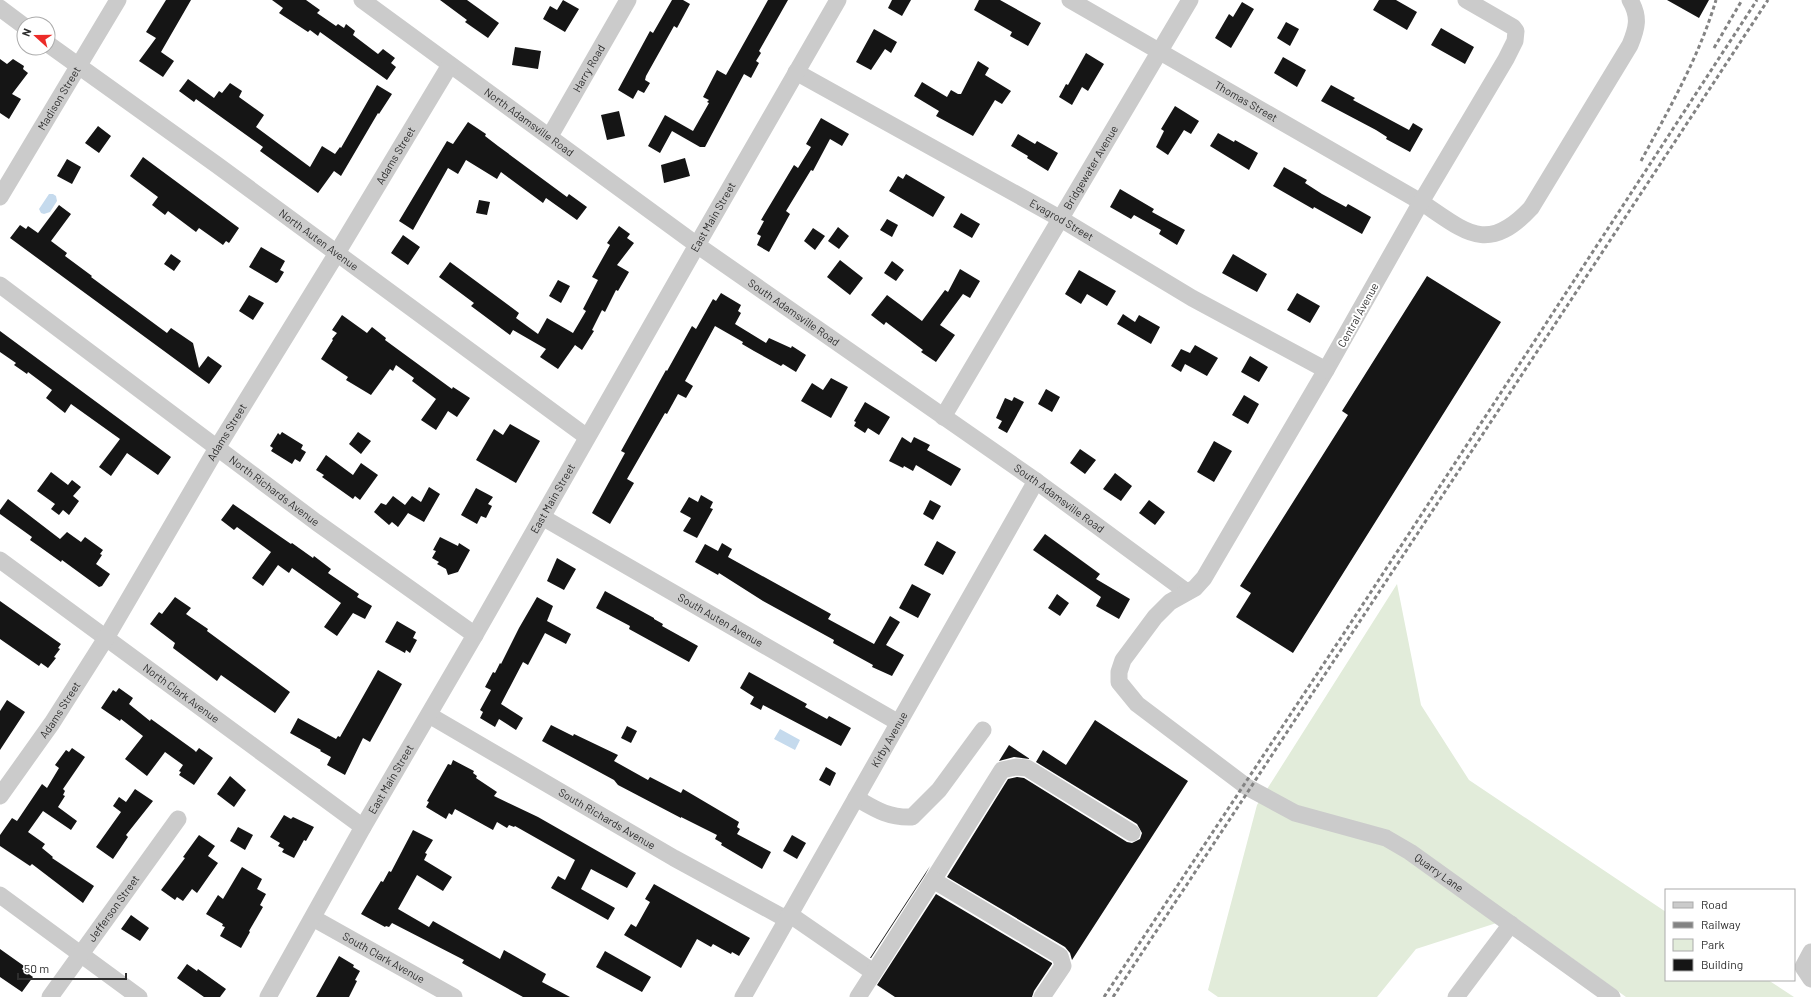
<svg xmlns="http://www.w3.org/2000/svg" width="1811" height="997" font-family="Barlow,sans-serif">
<style>
.green{fill:#e2ecda}
.water{fill:#c5daed}
.building{fill:#151515}
.lines{fill:none;stroke-linecap:round;stroke-linejoin:round}
.minor{stroke:#cbcbcb;stroke-width:17}
.rail{stroke:#838383;stroke-width:3;stroke-dasharray:4 3;stroke-linecap:butt}
.labels{text-anchor:middle;stroke-width:4;stroke-linejoin:round;paint-order:stroke}
.street-label{font-size:11px;fill:#2e2e2e;stroke:#fff}
</style>
<rect width="100%" height="100%" fill="#fff"/>
<path class="green" d="M1397 584 1421 705 1469 780 1666 912V980H1768L1794 997H1626L1515 917 1416 949 1377 997H1218L1208 990 1257 805Z"/>
<path class="water" d="M49 194H53L56 196 57 201 50 212 44 214 41 213 39 209Z
M780 729 800 740 795 750 774 739Z"/>
<path class="building" d="M166 0H191L161 52 174 61 163 77 139 61 156 38 146 32Z
M272 0H306L320 10 317 13 336 26 338 24 344 28 346 24 355 31 353 35 378 54 383 49 395 58 391 63 396 67 387 80 320 32 318 36 310 30 308 32 279 13 283 8Z
M440 0H467L499 23 488 38 465 22 467 20Z
M563 0 579 9 565 32 543 19 550 6 557 10Z
M672 0H683L690 4 677 28 674 26 646 76 645 80 650 83 644 93 638 90 633 99 618 90 650 31 653 33Z
M768 0H788L759 51 761 53 756 61 759 63 751 78 744 74 705 147H700L672 131 660 153 648 146 665 115 693 131 709 103 707 102 709 100 703 97 717 70 726 75Z
M892 0H911L902 16 888 8Z
M979 0H1000L1041 23 1028 46 1010 36 1012 32 974 10Z
M1379 0H1396L1417 12 1407 30 1373 10Z
M1667 0H1709L1699 18Z
M1242 2 1254 9 1231 48 1215 38 1229 14 1233 17Z
M1286 22 1299 29 1290 46 1277 38Z
M1441 28 1474 47 1465 64 1431 45Z
M874 29 897 42 891 53 885 49 871 70 856 62Z
M515 47 541 51 538 69 512 65Z
M1086 53 1104 64 1088 91 1082 87 1072 105 1059 97 1066 84 1068 85Z
M1283 57 1306 70 1297 87 1274 73Z
M0 59 7 64 13 59 24 66 23 69 28 73 12 94 21 99 9 119 0 113Z
M978 61 989 68 985 75 1011 91 1002 104 995 100 973 136 936 116 939 111 914 96 922 82 947 97 951 90 958 94H961Z
M188 79 214 98 219 91 222 93 230 83 242 91 239 97 264 115 256 127 310 167 322 146 335 154 340 147 341 148 377 85 392 94 379 114 378 113 341 176 334 171 318 193 260 151 263 147 196 99 194 102 179 91Z
M1331 85 1355 98 1353 100 1409 130 1413 123 1423 129 1410 152 1386 139 1387 137 1376 130 1321 101Z
M1175 106 1199 121 1191 134 1184 130 1168 155 1156 147 1164 131 1161 129Z
M619 111 625 136 607 140 601 115Z
M821 118 849 134 842 146 830 139 813 171 811 170 786 211 790 214 769 252 757 245 761 236 757 234 764 221 761 220 794 165 798 168 811 147 806 144Z
M468 122 486 134 485 136 498 146 567 197 569 194 587 207 577 220 546 198 543 203 501 172 497 179 466 160 458 174 448 168 413 230 399 221 447 141 453 144Z
M98 126 111 136 99 153 85 143Z
M1218 133 1234 142 1235 140 1258 153 1249 170 1210 146Z
M1018 134 1035 144 1037 141 1058 153 1048 171 1027 158 1028 156 1011 146Z
M143 157 239 228 229 243 226 241 223 245 199 228 196 232 168 211 165 215 152 205 158 197 130 176Z
M685 158 690 176 664 183 661 165Z
M67 159 81 167 72 184 57 176Z
M1284 167 1307 180 1305 183 1322 194 1346 207 1348 204 1371 217 1362 234 1314 207 1313 209 1273 186Z
M906 174 945 197 933 217 889 191 898 176 903 179Z
M1120 189 1154 209 1152 212 1185 230 1177 245 1159 234 1161 230 1134 215 1131 219 1110 207Z
M479 200 490 202 487 215 476 213Z
M59 205 71 214 51 241 67 253 65 256 92 276 91 277 167 333 171 328 193 343 199 368 208 356 222 366 209 384 10 238 20 225 26 229 28 226 38 233Z
M961 213 980 224 972 238 953 227Z
M887 219 898 225 892 237 880 230Z
M619 226 630 234 627 238 634 243 617 265 629 272 618 291 616 290 605 312 602 310 592 330 594 331 582 350 575 345 558 369 540 357 546 349 513 330 510 335 471 306 474 303 439 277 450 262 519 313 516 318 538 334 547 318 573 333 586 311 583 309 598 280 592 277 610 245 607 243Z
M838 227 849 236 839 249 828 241Z
M813 228 825 236 815 250 804 241Z
M403 235 420 247 408 265 391 253Z
M261 247 285 261 280 270 284 272 278 282 276 283 249 267Z
M171 254 181 261 174 271 164 264Z
M1233 254 1267 274 1257 292 1222 273Z
M840 260 863 278 850 295 827 277Z
M892 261 904 270 896 281 884 273Z
M960 269 980 281 970 298 963 294 940 325 955 335 936 362 921 352 923 350 886 322 884 325 871 315 887 295 922 321 945 290 948 292Z
M1079 270 1116 291 1107 306 1087 294 1081 304 1065 294Z
M1427 276 1501 322 1293 653 1236 617 1251 593 1240 586 1348 415 1342 411Z
M558 280 570 286 561 303 549 296Z
M721 293 741 305 738 311 741 313 735 324 766 343 769 338 791 348 792 346 806 355 796 372 783 364 781 366 754 351 742 344 743 342 715 326 685 381 693 386 686 398 678 394 667 414 665 413 627 479 634 483 610 524 592 513 625 453 621 451 666 370 667 371 692 326 696 329 713 299 716 301Z
M1297 293 1320 306 1310 323 1287 310Z
M249 295 264 303 253 320 239 311Z
M1123 314 1135 322 1139 315 1160 327 1151 344 1117 324Z
M342 315 367 333 372 327 386 338 385 340 452 389 453 387 470 398 457 417 448 411 436 430 421 420 436 399 412 381 414 378 396 365 393 371 390 369 371 395 346 380 348 377 321 359 333 340 332 339 337 333 332 330Z
M0 331 171 457 158 475 127 453 111 476 99 467 120 439 71 404 65 413 46 398 52 390 28 372 27 374 14 365 16 363 0 352Z
M1195 345 1218 358 1207 376 1185 364 1181 372 1171 366 1181 349 1190 353Z
M1250 356 1268 367 1259 382 1241 372Z
M831 378 848 387 831 418 801 401 812 383 823 390Z
M1046 389 1060 397 1052 412 1038 404Z
M1244 395 1259 404 1248 424 1232 415Z
M1014 397 1024 402 1007 433 998 428 1002 421 996 418 1005 398 1012 401Z
M865 402 890 417 879 435 868 428 865 433 854 426 856 422 854 421Z
M510 424 540 441 516 483 476 460 494 429 503 435Z
M282 432 303 445 301 449 306 452 300 462 295 459 292 464 271 451 273 448 270 446 278 433 280 435Z
M358 432 371 441 361 454 349 444Z
M902 437 911 443 914 437 930 445 927 450 961 469 951 486 916 465 913 471 904 466 903 468 889 461Z
M1214 441 1232 451 1214 482 1197 472Z
M1080 449 1096 460 1085 474 1070 463Z
M326 455 353 475 361 463 378 475 360 500 355 496 353 499 322 477 324 475 316 470Z
M51 472 68 485 72 480 81 487 73 496 79 501 69 515 63 510 59 515 51 509 55 504 37 491Z
M1115 473 1132 486 1121 501 1103 489Z
M429 487 440 494 424 522 408 513 398 527 392 522 389 525 374 512 381 503 386 505 393 496 405 505 412 496 421 502Z
M476 488 493 497 488 504 492 506 486 518 481 516 477 524 461 515Z
M701 495 713 502 710 508 713 509 697 538 683 531 691 518 680 512 689 497 698 502Z
M8 499 60 539 67 532 81 542 85 537 103 550 100 554 102 555 96 564 110 574 102 586 99 587 62 560 61 562 40 547 30 540 32 537 0 514V510Z
M930 500 941 506 933 520 923 514Z
M1149 500 1165 512 1155 525 1139 513Z
M233 504 291 544 292 543 313 558 314 556 331 569 328 573 359 594 357 597 372 606 365 619 353 613 337 636 324 627 341 603 292 568 289 573 278 565 263 586 252 578 271 552 237 527 234 530 221 520Z
M1045 534 1100 574 1096 579 1130 599 1119 619 1096 606 1101 597 1033 550Z
M440 537 458 546 459 543 470 550 458 572 448 575 446 569 437 564 439 562 432 558 436 551 433 550Z
M937 541 956 552 943 575 924 565Z
M722 543 732 549 728 557 831 614 828 619 874 644 890 616 900 622 886 645 904 655 892 676 872 667 873 665 833 643 834 640 763 601 719 573 718 575 695 562 705 544 718 551Z
M557 558 576 569 564 590 547 581Z
M912 584 931 594 918 618 899 608Z
M605 591 654 618V619L663 624 662 626 698 646 689 662 629 629 630 626 596 608Z
M1057 594 1069 603 1060 616 1048 608Z
M175 597 191 608 186 614 208 629 207 631 290 692 275 713 221 675 217 681 173 648 175 643 150 624 159 612 162 614Z
M537 597 553 606 547 621 571 634 566 644 545 633 528 665 523 662 501 704 523 718 516 730 499 719 495 727 480 718 483 712 480 710 491 690 485 687 493 672 495 673 500 663 501 664 519 628Z
M0 601 61 644 58 648 60 649 54 657 56 658 48 668 41 663 39 666 0 639Z
M397 621 416 632 413 638 417 640 410 653 406 650 405 653 385 642Z
M378 670 402 684 370 742 363 738 345 775 327 765 331 757 320 751 321 750 290 733 298 718 336 739 338 736 340 737Z
M749 672 807 704 805 707 827 719 829 716 851 728 841 746 763 705 761 710 750 704 754 697 740 688Z
M119 688 133 698 129 704 150 721 151 719 194 750 196 752 199 748 213 758 194 785 179 775 181 772 179 771 183 765 165 752 147 776 125 759 143 736 121 719 120 721 101 708 113 690 116 692Z
M7 700 25 712 0 750V711Z
M1095 720 1188 781 1072 960 1070 953 1065 947 947 877 1008 779 1017 777 1024 778 1127 842 1132 843 1140 839 1142 833 1137 824 1036 762 1043 750 1066 765Z
M551 725 573 736 574 734 618 755 614 761 648 780 650 777 681 793 683 789 739 822 737 827 740 829 737 834 771 852 762 869 721 845 722 843 715 839 717 835 681 817V818L618 785 614 780 542 741Z
M627 726 637 731 631 743 621 738Z
M1009 745 1030 759 1014 757 999 761Z
M72 748 85 757 63 789 65 791 63 795 65 796 58 807 77 821 71 830 43 811 28 832 45 844 42 848 53 857 52 858 94 886 83 903 32 864 30 866 0 846V835L12 818 17 821 42 784 47 788 59 768 55 765 66 750 69 752Z
M453 760 474 771 473 773 477 776 476 778 497 792 494 796 538 817 636 873 627 888 591 869 581 889 615 908 608 920 551 888 558 876 565 880 575 860 515 826 514 827 509 825 507 828 497 822 493 830 455 809 452 815 449 813 446 819 426 807 429 802 427 801 448 764 451 765Z
M826 767 836 773 830 786 819 780Z
M230 776 246 790 234 807 217 794Z
M135 789 153 801 126 835 128 837 113 859 96 847 121 812 113 806 119 797 126 802Z
M284 815 291 819 293 817 314 827 306 841 304 840 294 858 282 852 284 849 278 846 280 843 270 837Z
M238 827 253 835 245 850 230 841Z
M413 830 433 840 425 853 427 854 424 860 452 877 443 891 417 875 398 909 429 927 433 921 500 959 504 950 546 974 542 982 570 997H523L462 963 464 960 392 923 389 927 386 926 385 927 361 914 381 881 383 882 389 871 391 872Z
M199 835 215 846 208 856 218 863 197 893 192 889 183 901 177 897 175 900 161 890 185 858 183 857Z
M792 835 806 843 797 859 783 851Z
M930 866 925 875 871 958H870Z
M242 867 262 879 257 889 266 894 260 905 263 907 249 931 250 932 241 948 220 936 225 927 222 926 223 924 206 914 218 895 223 899Z
M654 884 750 938 739 956 732 952 731 954 713 944 711 947 697 939 681 968 624 935 631 924 636 927 650 902 645 899Z
M936 894 1052 963V964L1034 991 1032 997H895L877 985Z
M131 915 149 928 140 941 121 929Z
M0 949 24 966 22 969 33 977 22 992 0 977Z
M605 951 651 977 642 992 596 967Z
M339 956 354 965 353 967 360 971 355 980 357 981 349 997H316Z
M187 964 197 971 198 969 226 989 220 997H204L177 978Z"/>
<g class="lines">
<g class="minor">
<path id="s1" d="M362 0 697 245 1036 481 1187 592"/>
<path id="s2" d="M1070 0 1421 202C1466 232 1487 255 1531 208L1630 45C1637 28 1640 17 1630 0"/>
<path id="s3" d="M1466 0 1513 27 1516 31 1515 41 1506 59 1421 202 1326 370 1204 578 1195 588 1170 602 1155 617 1123 660 1119 672V682L1137 704 1247 787 1295 813 1386 838 1410 852 1612 997"/>
<path d="M0 8 24 26"/>
<path id="s4" d="M48 44 217 165 587 437"/>
<path id="s5" d="M796 72 1061 219 1192 298 1326 370"/>
<path id="s6" d="M550 136 628 0"/>
<path id="s7" d="M0 197 118 0"/>
<path id="s8" d="M0 285 316 522 475 635"/>
<path id="s9" d="M943 417 1190 0"/>
<path id="s10" d="M542 517 899 723"/>
<path id="s11" d="M0 560 363 827"/>
<path id="s12" d="M429 715 674 858 786 919"/>
<path id="s13" d="M0 796 52 723 106 638 217 448 337 253 450 65"/>
<path d="M856 798C875 809 888 818 912 817L939 790 983 730"/>
<path d="M933 880 1002 770 1016 767 1027 768 1132 833"/>
<path d="M0 895 139 997"/>
<path d="M789 914 873 972"/>
<path id="s14" d="M313 918 454 997"/>
<path d="M1811 952 1803 967 1811 979"/>
<path id="s15" d="M50 997 178 819"/>
<path id="s16" d="M268 997 363 827 475 635 697 245 838 0"/>
<path id="s17" d="M743 997 1036 481"/>
<path d="M858 997 933 880 1060 956 1063 966 1042 997"/>
<path d="M1456 997 1511 924"/>
</g>
<path class="rail" d="M1714 48 1742 0
M1641 161C1669 109 1699 57 1716 0
M1104 997 1352 621 1757 0
M1113 997 1768 0"/>
</g>
<g class="labels">
<g class="street-label">
<text dy="4" stroke="none"><textPath href="#s6" startOffset="78">Harry Road</textPath></text>
<text dy="4" stroke="none"><textPath href="#s7" startOffset="115">Madison Street</textPath></text>
<text dy="4" stroke="none"><textPath href="#s2" startOffset="203">Thomas Street</textPath></text>
<text dy="4" stroke="none"><textPath href="#s1" startOffset="207">North Adamsville Road</textPath></text>
<text dy="4" stroke="none"><textPath href="#s13" startOffset="753">Adams Street</textPath></text>
<text dy="4" stroke="none"><textPath href="#s9" startOffset="290">Bridgewater Avenue</textPath></text>
<text dy="4" stroke="none"><textPath href="#s16" startOffset="898">East Main Street</textPath></text>
<text dy="4" stroke="none"><textPath href="#s5" startOffset="304">Evagrod Street</textPath></text>
<text dy="4" stroke="none"><textPath href="#s4" startOffset="334">North Auten Avenue</textPath></text>
<text dy="4" stroke="none"><textPath href="#s1" startOffset="533">South Adamsville Road</textPath></text>
<text transform="translate(1358 315) rotate(-61)" y="4">Central Avenue</text>
<text dy="4" stroke="none"><textPath href="#s13" startOffset="429">Adams Street</textPath></text>
<text dy="4" stroke="none"><textPath href="#s8" startOffset="343">North Richards Avenue</textPath></text>
<text dy="4" stroke="none"><textPath href="#s16" startOffset="574">East Main Street</textPath></text>
<text dy="4" stroke="none"><textPath href="#s1" startOffset="857">South Adamsville Road</textPath></text>
<text dy="4" stroke="none"><textPath href="#s10" startOffset="206">South Auten Avenue</textPath></text>
<text dy="4" stroke="none"><textPath href="#s11" startOffset="225">North Clark Avenue</textPath></text>
<text dy="4" stroke="none"><textPath href="#s13" startOffset="105">Adams Street</textPath></text>
<text dy="4" stroke="none"><textPath href="#s17" startOffset="296">Kirby Avenue</textPath></text>
<text dy="4" stroke="none"><textPath href="#s16" startOffset="250">East Main Street</textPath></text>
<text dy="4" stroke="none"><textPath href="#s12" startOffset="206">South Richards Avenue</textPath></text>
<text dy="4" stroke="none"><textPath href="#s3" startOffset="1208">Quarry Lane</textPath></text>
<text dy="4" stroke="none"><textPath href="#s15" startOffset="109">Jefferson Street</textPath></text>
<text dy="4" stroke="none"><textPath href="#s14" startOffset="81">South Clark Avenue</textPath></text>
</g>
</g>
<rect x="1665" y="889" width="130" height="92" fill="#ffffff" stroke="#ababab"/>
<rect x="1673" y="902" width="20" height="6" fill="#cbcbcb" stroke="#ababab"/>
<text x="1701" y="909" font-size="12" fill="#2e2e2e">Road</text>
<rect x="1673" y="922" width="20" height="6" fill="#838383" stroke="#ababab"/>
<text x="1701" y="929" font-size="12" fill="#2e2e2e">Railway</text>
<rect x="1673" y="939" width="20" height="12" fill="#e2ecda" stroke="#ababab"/>
<text x="1701" y="949" font-size="12" fill="#2e2e2e">Park</text>
<rect x="1673" y="959" width="20" height="12" fill="#151515" stroke="#ababab"/>
<text x="1701" y="969" font-size="12" fill="#2e2e2e">Building</text>
<g transform="translate(36 36) rotate(291)"><circle r="19" fill="#ffffff" stroke="#ababab"/>
<path d="M0-3L7 15L0 10L-7 15Z" fill="#ec2b28"/>
<text y="-6" font-size="11" font-weight="bold" text-anchor="middle" fill="#2e2e2e">N</text>
</g>
<path d="M18 973v6h108v-6" fill="none" stroke="#2e2e2e" stroke-width="2"/>
<text x="24" y="973" font-size="12" fill="#2e2e2e" stroke="#ffffff" stroke-width="3" paint-order="stroke">50 m</text>
</svg>
